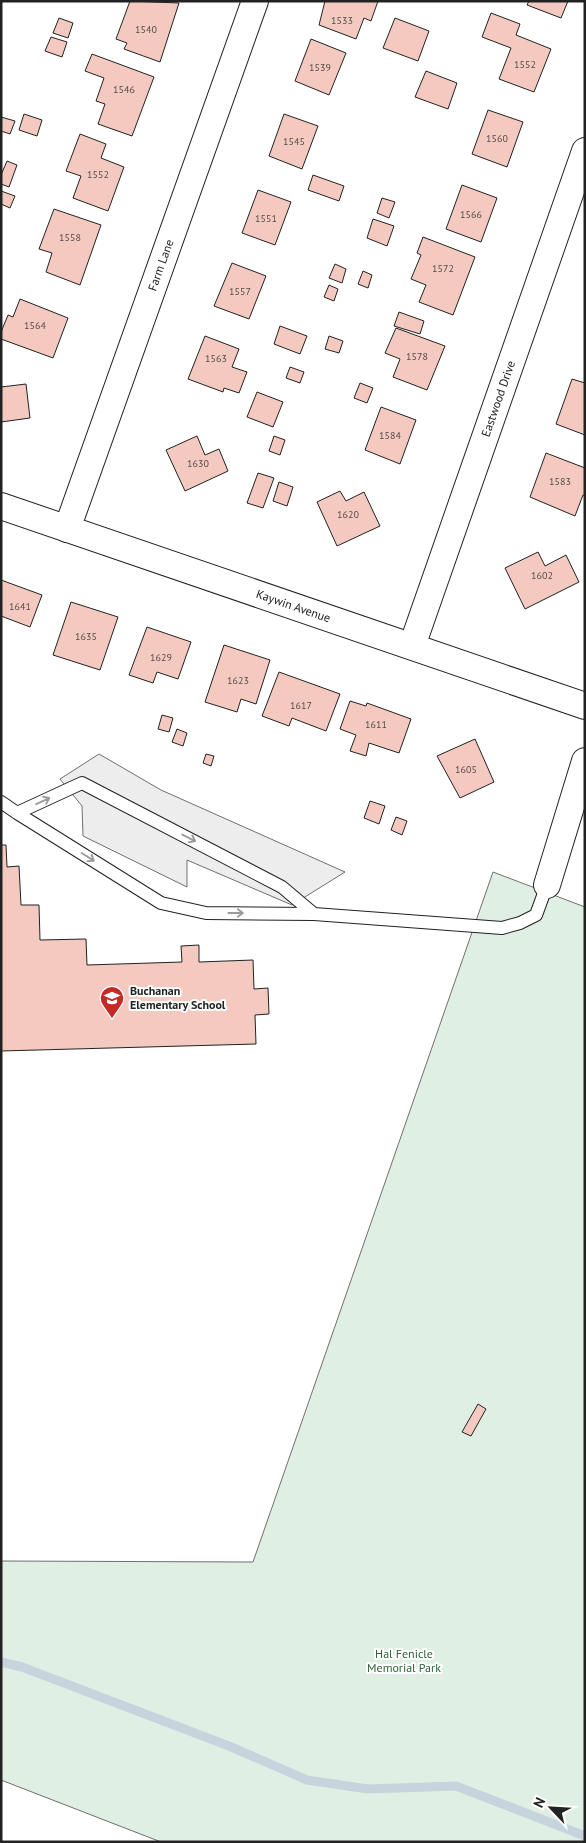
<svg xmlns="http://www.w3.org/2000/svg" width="586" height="1843" font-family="'PT Sans',sans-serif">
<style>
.green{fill:#e0efe3;stroke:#6f6f6f}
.parking{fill:#ededed;stroke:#6f6f6f}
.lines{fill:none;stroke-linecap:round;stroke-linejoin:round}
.stream{stroke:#c7d3dd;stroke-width:9}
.building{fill:#f3c9c0;stroke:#222}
.lane-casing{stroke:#222;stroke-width:14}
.street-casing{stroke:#222;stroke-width:28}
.lane{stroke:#fff;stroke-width:12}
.street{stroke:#fff;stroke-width:26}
.oneway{stroke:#9c9c9c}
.labels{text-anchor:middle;stroke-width:4;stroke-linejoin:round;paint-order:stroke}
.number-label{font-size:10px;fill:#564c4a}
.street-label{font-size:12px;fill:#222;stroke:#fff}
.poi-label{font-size:12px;font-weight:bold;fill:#222;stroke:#fff;text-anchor:start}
.park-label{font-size:12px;fill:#2f5e38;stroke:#fff}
</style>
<rect width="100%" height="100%" fill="#fff"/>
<path class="green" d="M493 872 585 907V1842H161L1 1780V1561L253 1562Z"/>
<path class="parking" d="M99 754 161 790 345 872 292 905 187 860V887L83 836 82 806 60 779Z"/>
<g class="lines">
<path class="stream" d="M1 1662 22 1667 229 1746 307 1780 368 1789 456 1786 585 1836"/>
</g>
<path class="building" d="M130 1 179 3 160 62 124 49 127 43 116 39Z
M325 1H378L371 21 364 18 356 39 319 25Z
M529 1H568L561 18 527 5Z
M491 13 520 24 516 35 551 49 534 92 499 79 511 48 482 37Z
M59 18 73 23 68 38 53 33Z
M395 18 429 31 418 61 383 48Z
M51 37 67 42 62 57 45 51Z
M311 39 346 53 329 95 295 81Z
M92 54 154 77 132 136 98 124 105 104 96 101 104 78 85 71Z
M426 71 457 83 448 109 415 97Z
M488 110 523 122 507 167 472 154Z
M24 114 42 120 37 136 19 130Z
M284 114 318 126 302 169 269 156Z
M1 117 15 121 10 134 1 131Z
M80 134 106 144 101 158 124 167 108 211 73 198 81 176 66 171Z
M7 161 17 165 9 187 1 184V175Z
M313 175 344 186 339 201 308 190Z
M462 185 497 198 481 242 446 229Z
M258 190 291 202 275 245 242 233Z
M1 191 15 196 10 208 1 204Z
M382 198 395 202 389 218 377 213Z
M54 209 101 225 80 285 46 272 52 253 39 249Z
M373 219 394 226 387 246 367 238Z
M423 237 475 257 453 315 419 302 426 285 411 279 421 255 417 253Z
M232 263 266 276 249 319 214 306Z
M335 264 346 269 342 283 329 278Z
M363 271 372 275 368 288 358 284Z
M329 285 338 289 334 301 324 297Z
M20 299 68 318 53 358 1 339V332L8 315 13 317Z
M399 312 424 321 420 334 394 326Z
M280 326 307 336 300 354 274 344Z
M396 328 445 346 427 390 393 377 400 359 385 353Z
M205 336 239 349 232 367 247 372 239 393 224 388 223 392 188 379Z
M329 336 343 341 339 353 325 349Z
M290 367 304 372 300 383 286 378Z
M572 379 585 383V435L556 424Z
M360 383 373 388 367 403 354 398Z
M26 384 30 418 1 422V387Z
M257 392 283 402 273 427 247 417Z
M381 407 416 420 400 464 365 450Z
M197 436 205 455 219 449 228 471 185 491 166 450Z
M274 436 285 440 280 455 269 451Z
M546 453 585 468V495H583L575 516 530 497Z
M258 473 274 478 263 508 247 503Z
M279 482 293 487 287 506 273 501Z
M340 491 346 501 364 492 380 526 337 546 317 502Z
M538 552 545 566 566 555 579 582 525 609 505 568Z
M1 580 42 595 30 627 1 616Z
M71 602 118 617 100 670 53 655Z
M147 627 191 642 178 679 157 672 153 683 129 675Z
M224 645 270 660 256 704 241 699 237 712 205 702Z
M279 672 340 694 326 731 292 718 289 726 262 716Z
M350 701 366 706 367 703 411 719 399 753 369 743 366 756 350 751 356 735 340 729Z
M162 715 173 718 169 732 158 729Z
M177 729 187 733 183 746 172 742Z
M475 739 494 782 460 798 437 756Z
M206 754 214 756 211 766 203 763Z
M370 801 385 806 379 824 364 818Z
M396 817 407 821 402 835 391 830Z
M1 845H6L7 867 19 866 21 905H39L40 940 86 939 87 965 182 962 181 946 199 945V962L253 960 254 989 268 988 269 1014 255 1015 256 1044 1 1051Z
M478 1404 486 1409 471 1436 462 1432Z"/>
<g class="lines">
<g class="lane-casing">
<path id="lane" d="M1 802 17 813 82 783 282 887 314 914
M17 813 161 903 206 913 314 914 502 928 520 923 536 915 547 885"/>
</g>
<g class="street-casing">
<g id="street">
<path id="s1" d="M1 506 585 706"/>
<path id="s2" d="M67 529 255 1"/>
<path id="s3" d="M412 646 585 151"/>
<path d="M547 885 585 761"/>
</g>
</g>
<use href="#lane" class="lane"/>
<use href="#street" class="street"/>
</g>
<defs><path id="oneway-shaft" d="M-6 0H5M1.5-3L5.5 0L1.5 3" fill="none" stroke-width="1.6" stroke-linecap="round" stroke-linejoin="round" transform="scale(1.25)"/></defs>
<g class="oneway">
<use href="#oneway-shaft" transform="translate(43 801) rotate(-25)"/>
<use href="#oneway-shaft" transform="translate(189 838) rotate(27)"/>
<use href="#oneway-shaft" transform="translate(88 857) rotate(32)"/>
<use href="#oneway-shaft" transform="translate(236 913)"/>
</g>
<defs>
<g id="school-pin" transform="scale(1.25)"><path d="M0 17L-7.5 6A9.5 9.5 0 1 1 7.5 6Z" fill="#c62828" stroke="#fff"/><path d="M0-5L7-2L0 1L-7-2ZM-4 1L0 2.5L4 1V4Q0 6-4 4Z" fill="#fff"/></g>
</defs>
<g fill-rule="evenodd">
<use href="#school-pin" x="112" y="998"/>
</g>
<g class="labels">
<g class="number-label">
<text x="342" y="24">1533</text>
<text x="146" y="33">1540</text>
<text x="525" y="68">1552</text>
<text x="320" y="71">1539</text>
<text x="124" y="93">1546</text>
<text x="497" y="142">1560</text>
<text x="294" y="145">1545</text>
<text x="98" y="178">1552</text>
<text x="471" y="218">1566</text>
<text x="266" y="222">1551</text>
<text x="70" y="241">1558</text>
<text x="443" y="272">1572</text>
<text x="240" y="295">1557</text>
<text x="35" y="329">1564</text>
<text x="417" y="360">1578</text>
<text x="216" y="362">1563</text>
<text x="390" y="439">1584</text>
<text x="198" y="467">1630</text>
<text x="560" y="485">1583</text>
<text x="348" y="518">1620</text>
<text x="542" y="579">1602</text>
<text x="20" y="610">1641</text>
<text x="86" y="640">1635</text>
<text x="161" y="661">1629</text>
<text x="238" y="684">1623</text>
<text x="301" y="709">1617</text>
<text x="376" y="728">1611</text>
<text x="466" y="773">1605</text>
</g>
<g class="street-label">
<text dy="4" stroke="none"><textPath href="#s2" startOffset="280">Farm Lane</textPath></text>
<text dy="4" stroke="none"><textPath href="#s3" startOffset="262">Eastwood Drive</textPath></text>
<text dy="4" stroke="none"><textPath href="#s1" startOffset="309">Kaywin Avenue</textPath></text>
</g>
<g class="poi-label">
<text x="130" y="995">Buchanan<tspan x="130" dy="14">Elementary School</tspan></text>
</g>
<g class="park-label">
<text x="404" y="1658">Hal Fenicle<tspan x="404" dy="14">Memorial Park</tspan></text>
</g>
</g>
<rect width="586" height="1843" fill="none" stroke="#222222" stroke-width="5"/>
<g transform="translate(551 1808) rotate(295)" stroke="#ffffff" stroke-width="4" paint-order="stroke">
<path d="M0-4L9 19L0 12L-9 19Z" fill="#222222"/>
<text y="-8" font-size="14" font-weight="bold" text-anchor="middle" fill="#222222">N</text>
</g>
</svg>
